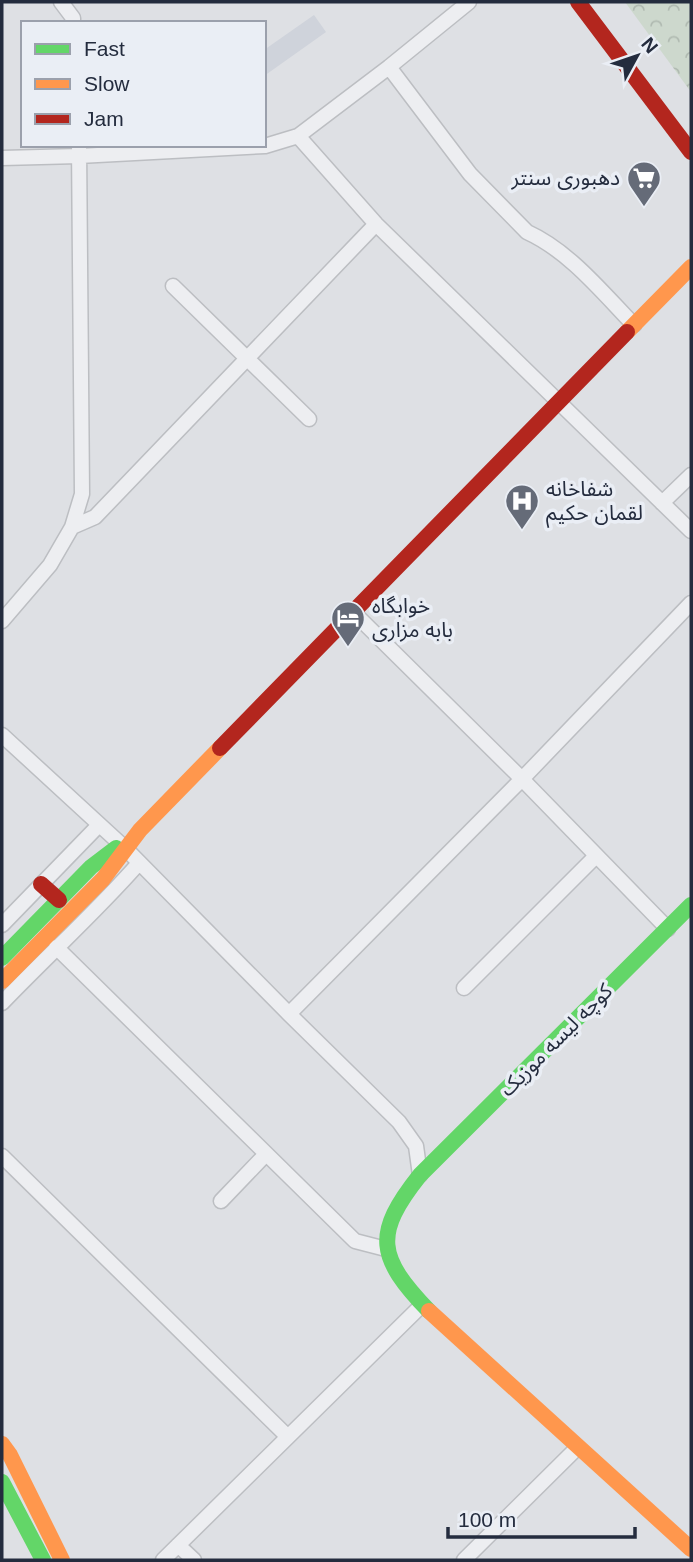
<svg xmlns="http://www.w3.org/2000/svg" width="693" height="1562" font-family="Arial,'Noto Sans Arabic',sans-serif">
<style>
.built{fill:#cfd3db}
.park{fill:url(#park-crowns)}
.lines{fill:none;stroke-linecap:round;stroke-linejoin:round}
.street-casing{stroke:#bcbec2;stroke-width:17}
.street{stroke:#edeef1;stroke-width:14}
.fast{stroke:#63d668;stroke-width:16}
.slow{stroke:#ff974d;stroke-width:16}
.jam{stroke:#b3261e;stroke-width:16}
.labels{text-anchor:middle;stroke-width:7;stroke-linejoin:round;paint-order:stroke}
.poi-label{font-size:21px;fill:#242c3e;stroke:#eaeef5;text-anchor:start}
.street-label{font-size:21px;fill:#242c3e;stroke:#eaeef5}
</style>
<defs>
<pattern id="park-crowns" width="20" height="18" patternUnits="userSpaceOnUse" patternTransform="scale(1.75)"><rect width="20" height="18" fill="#cdd8cd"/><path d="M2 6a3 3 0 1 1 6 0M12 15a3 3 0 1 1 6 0" fill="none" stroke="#b0bab1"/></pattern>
</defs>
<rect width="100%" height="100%" fill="#dee0e4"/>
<path class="built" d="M314 15 326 32 264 76V50Z"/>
<path class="park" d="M625 2H691V92Z"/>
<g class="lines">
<g class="street-casing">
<path id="street" d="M61 2 73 18V23
M389 67 470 174 527 232C569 251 602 292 634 325
M298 136 376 224 691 531
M2 158 79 156 265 146 298 136 389 67 469 2
M173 286 309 419
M662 503 691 475
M72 527 95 517 376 224
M352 611 522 779 668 929
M2 621 50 565 72 527 82 494 79 145
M2 735 126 849 289 1014 399 1122 416 1146 420 1175
M2 925 99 825
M56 947 355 1241 386 1249
M464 988 596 856
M2 1003C47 956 96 912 139 863
M289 1014 522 779 691 603
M2 1156 287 1436
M221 1201 266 1154
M178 1545 194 1560
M163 1560 422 1305
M464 1560 577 1448"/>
</g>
<use href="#street" class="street"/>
<path class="fast" d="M2 958 91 867 116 848
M429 1311C377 1257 373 1234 420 1175L691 905
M2 1482 43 1560"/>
<path class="slow" d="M627 332 691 267
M2 981 103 879 140 830 220 748
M429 1311 691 1549
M2 1444 10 1455 62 1560"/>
<path class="jam" d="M578 2 691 152
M220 748 627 332
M41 884 59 900"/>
</g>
<defs>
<g id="supermarket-pin" transform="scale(1.75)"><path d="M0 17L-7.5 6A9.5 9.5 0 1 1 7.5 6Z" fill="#656b78" stroke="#eaeef5"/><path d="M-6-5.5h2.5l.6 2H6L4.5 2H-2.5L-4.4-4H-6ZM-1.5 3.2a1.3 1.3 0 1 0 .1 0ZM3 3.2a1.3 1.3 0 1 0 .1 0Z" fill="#fff"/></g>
<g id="hospital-pin" transform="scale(1.75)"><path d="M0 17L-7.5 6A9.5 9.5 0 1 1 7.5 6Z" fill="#656b78" stroke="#eaeef5"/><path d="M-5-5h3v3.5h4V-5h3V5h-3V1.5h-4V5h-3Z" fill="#fff"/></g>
<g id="hotel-pin" transform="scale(1.75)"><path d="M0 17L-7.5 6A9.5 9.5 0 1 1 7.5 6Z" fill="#656b78" stroke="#eaeef5"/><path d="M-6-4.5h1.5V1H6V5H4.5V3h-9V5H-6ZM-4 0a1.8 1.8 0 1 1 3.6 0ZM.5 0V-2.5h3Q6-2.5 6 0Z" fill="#fff"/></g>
</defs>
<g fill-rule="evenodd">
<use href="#supermarket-pin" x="644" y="178"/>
<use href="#hospital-pin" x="522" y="501"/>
<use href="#hotel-pin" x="348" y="618"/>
</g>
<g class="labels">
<g class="poi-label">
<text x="620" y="185" text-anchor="end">دهبوری سنتر</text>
<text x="546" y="496">شفاخانه<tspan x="546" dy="24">لقمان حکیم</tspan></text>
<text x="372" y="613">خوابگاه<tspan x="372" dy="24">بابه مزاری</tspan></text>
</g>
<g class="street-label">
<text transform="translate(556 1040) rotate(-45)" y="7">کوچه لیسه موزیک</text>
</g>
</g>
<rect width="693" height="1562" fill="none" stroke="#242c3e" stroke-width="7"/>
<rect x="21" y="21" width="245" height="126" fill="#eaeef5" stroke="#9ba0ac" stroke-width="2"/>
<rect x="35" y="44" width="35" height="10" fill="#63d668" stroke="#9ba0ac" stroke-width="2"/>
<text x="84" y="56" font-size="21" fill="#242c3e">Fast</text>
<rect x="35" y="79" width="35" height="10" fill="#ff974d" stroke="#9ba0ac" stroke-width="2"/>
<text x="84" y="91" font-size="21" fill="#242c3e">Slow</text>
<rect x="35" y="114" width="35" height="10" fill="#b3261e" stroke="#9ba0ac" stroke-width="2"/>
<text x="84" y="126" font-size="21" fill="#242c3e">Jam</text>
<g transform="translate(637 56) rotate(50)" stroke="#eaeef5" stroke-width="5" paint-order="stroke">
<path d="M0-5L12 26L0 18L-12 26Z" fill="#242c3e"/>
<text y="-10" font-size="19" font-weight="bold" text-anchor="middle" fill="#242c3e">N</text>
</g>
<path d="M448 1527v10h187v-10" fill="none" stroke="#242c3e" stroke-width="3.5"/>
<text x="458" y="1527" font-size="21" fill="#242c3e" stroke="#eaeef5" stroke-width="5" paint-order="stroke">100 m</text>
</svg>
